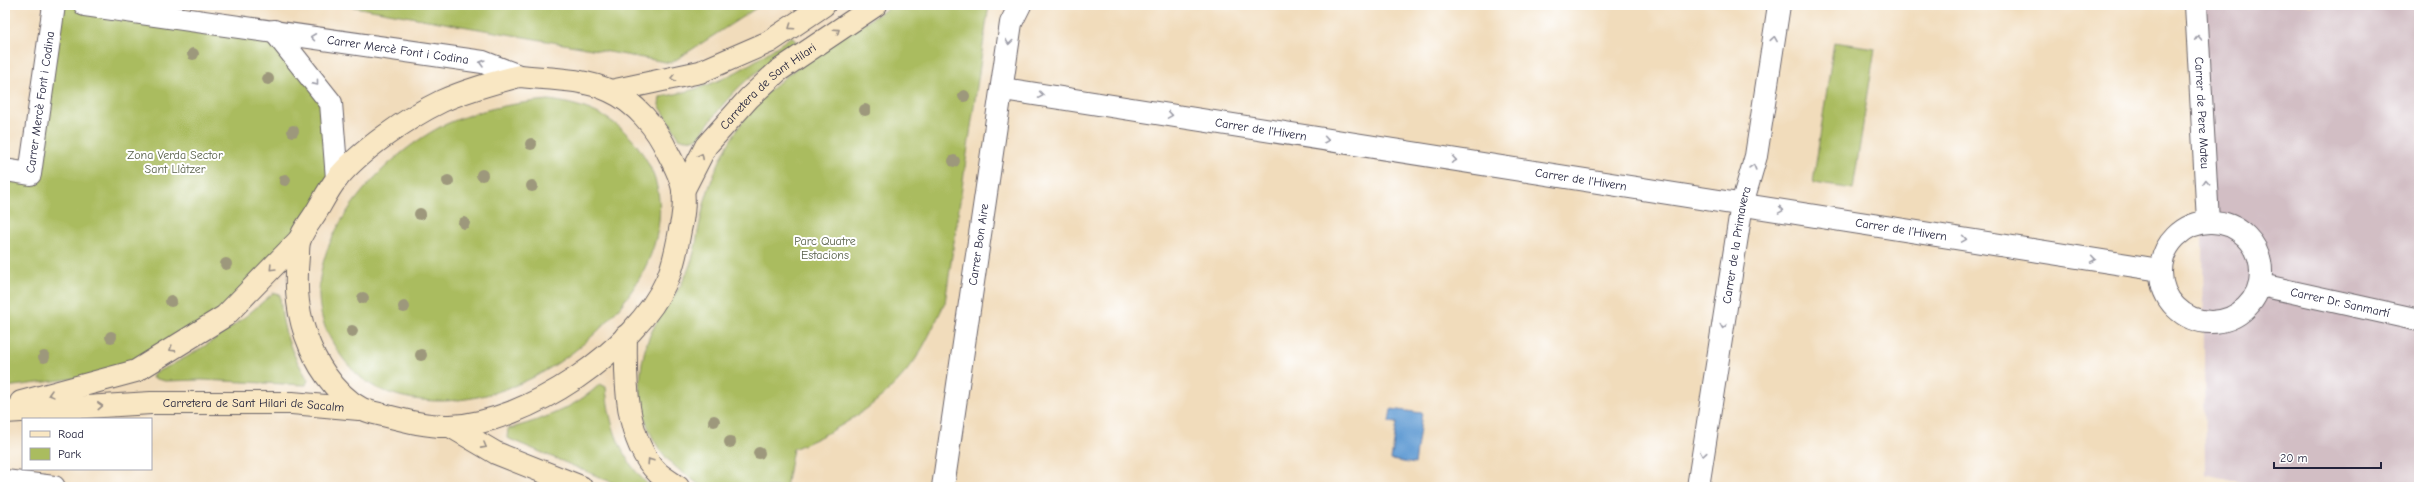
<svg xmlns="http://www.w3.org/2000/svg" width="2424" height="492" font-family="'Comic Neue',sans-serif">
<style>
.industrial{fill:#d2bec4}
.green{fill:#aabc5f;stroke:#666f4d}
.water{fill:#659ed4;stroke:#446088}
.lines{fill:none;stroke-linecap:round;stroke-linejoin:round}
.street-casing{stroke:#6a6368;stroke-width:24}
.secondary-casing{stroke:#6a6368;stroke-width:24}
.street{stroke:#fff;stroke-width:22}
.secondary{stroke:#f9e7c3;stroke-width:22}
.tree{fill:#9d987c}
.oneway{stroke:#988e86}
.oneway2{stroke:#9c9ca7}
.labels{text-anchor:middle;stroke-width:4;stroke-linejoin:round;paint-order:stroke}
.street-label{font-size:12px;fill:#22223b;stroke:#fff}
.park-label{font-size:12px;fill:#586049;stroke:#fff}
</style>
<rect width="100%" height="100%" fill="#fff"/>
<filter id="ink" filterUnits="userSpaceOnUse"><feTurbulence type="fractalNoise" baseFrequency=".025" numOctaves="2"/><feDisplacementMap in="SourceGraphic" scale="8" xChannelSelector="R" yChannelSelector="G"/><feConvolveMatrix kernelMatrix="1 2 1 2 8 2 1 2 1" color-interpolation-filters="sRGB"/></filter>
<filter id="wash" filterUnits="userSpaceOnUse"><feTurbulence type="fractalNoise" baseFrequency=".012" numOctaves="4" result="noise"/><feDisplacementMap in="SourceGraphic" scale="16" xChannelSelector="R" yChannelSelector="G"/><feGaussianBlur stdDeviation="0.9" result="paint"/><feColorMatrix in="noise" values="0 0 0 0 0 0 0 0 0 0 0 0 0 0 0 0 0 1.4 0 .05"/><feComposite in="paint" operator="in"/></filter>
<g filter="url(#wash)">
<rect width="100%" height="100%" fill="#f1dcbb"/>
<path class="industrial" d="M2201 5H2419V487H2262L2205 474Z"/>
<path class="green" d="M54 5H85L274 31 331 103 337 179 225 316 136 371 5 387V170L30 174Z
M343 5H761L671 63Z
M893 5H989L945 303C935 322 927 342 915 360 885 402 840 430 793 449L786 487C766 487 745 487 724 487 718 487 709 489 704 487 698 485 692 479 686 475 643 446 631 392 647 343 656 315 680 294 690 265 696 249 697 234 701 218 709 176 731 131 761 99 798 61 848 34 893 5Z
M792 36 798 45C782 56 763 66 748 79 728 96 713 117 698 138L685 140 679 138 659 105 660 97C719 87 744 69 792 36Z
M1834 42 1875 48 1853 189 1813 183Z
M549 100C587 105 619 118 641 151 702 240 600 350 521 383 477 402 429 408 384 391 359 382 341 359 329 336 289 256 376 160 442 126 476 110 512 103 549 100Z
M273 293 280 295C282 331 290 350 308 380L306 385 202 380 165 381 152 378 154 373C199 354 237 325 273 293Z
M600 384 606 387C609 426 621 461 651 487H623L507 438 508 429C541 420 575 408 600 384Z"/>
<path class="water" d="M1391 409 1422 413 1415 464 1391 460 1397 423 1389 422Z"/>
</g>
<g filter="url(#ink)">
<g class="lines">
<g class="street-casing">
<g id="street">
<path id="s1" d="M85 5 483 62 519 76"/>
<path id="s2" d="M2196 5 2208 221"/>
<path d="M274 31 331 103 337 179"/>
<path id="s3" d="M1003 89 2160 270"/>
<path id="s4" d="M5 170 30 174 54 5"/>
<circle cx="2211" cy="272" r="50"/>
<path id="s5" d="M2261 285 2419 320"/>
<path d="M5 481 54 487"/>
<path id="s6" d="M943 487 1011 23 1020 5"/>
<path id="s7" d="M1698 487 1742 204 1756 156 1779 5"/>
</g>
</g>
<g class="secondary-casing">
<g id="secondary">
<path d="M519 76C548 79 582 78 610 91 635 102 657 128 668 153 674 164 681 177 683 190 685 202 683 219 680 230 677 247 674 264 667 280 636 350 526 424 450 426 424 427 396 418 371 412 344 405 320 371 310 346 297 316 295 288 298 256 298 251 298 244 300 239 303 230 310 222 315 214 322 203 328 190 336 180 359 151 409 117 442 101 466 90 493 83 519 76Z"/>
<path d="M611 91 700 72 769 42 824 5"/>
<path id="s8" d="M683 191 706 146 749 98 778 71 876 5"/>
<path d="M626 336C625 380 625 440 658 473 664 478 672 483 678 487"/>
<path d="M21 402 136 371 225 316 300 239"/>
<path id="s9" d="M5 412 151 403H292L359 409"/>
<path d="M450 426 496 453 581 487"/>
</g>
</g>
<use href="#street" class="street"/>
<use href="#secondary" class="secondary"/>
</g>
<g class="tree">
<circle cx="193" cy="54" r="6"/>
<circle cx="268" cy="79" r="6"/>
<circle cx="964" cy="96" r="6"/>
<circle cx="865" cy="110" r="6"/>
<circle cx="293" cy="131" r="6"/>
<circle cx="531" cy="144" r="6"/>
<circle cx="954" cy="161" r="6"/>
<circle cx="482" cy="175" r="6"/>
<circle cx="285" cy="180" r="6"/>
<circle cx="448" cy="181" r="6"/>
<circle cx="532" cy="186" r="6"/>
<circle cx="420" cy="214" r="6"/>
<circle cx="464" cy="223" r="6"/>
<circle cx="226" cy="264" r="6"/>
<circle cx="363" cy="298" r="6"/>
<circle cx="171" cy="301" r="6"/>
<circle cx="404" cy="307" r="6"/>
<circle cx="352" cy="331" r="6"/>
<circle cx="111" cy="337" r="6"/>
<circle cx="421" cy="355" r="6"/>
<circle cx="44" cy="357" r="6"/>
<circle cx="714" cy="421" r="6"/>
<circle cx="730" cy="442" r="6"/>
<circle cx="759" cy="453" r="6"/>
</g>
<defs><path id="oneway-chevron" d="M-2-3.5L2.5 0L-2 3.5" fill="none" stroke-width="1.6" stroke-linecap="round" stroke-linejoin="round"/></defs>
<g class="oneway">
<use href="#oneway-chevron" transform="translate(791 27) rotate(146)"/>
<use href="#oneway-chevron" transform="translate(837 31) rotate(-34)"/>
<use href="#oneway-chevron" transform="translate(673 78) rotate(168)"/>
<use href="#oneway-chevron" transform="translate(701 156) rotate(-63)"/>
<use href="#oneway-chevron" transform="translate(272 268) rotate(134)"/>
<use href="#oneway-chevron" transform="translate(172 349) rotate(148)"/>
<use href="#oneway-chevron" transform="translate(51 394) rotate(165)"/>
<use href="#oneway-chevron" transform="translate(100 406) rotate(-3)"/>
<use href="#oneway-chevron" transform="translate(484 446) rotate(29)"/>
<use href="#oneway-chevron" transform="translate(650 461) rotate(-123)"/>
</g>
<g class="oneway2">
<use href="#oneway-chevron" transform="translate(313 37) rotate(-172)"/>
<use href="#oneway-chevron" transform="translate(2198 38) rotate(-93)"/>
<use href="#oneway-chevron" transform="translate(1774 39) rotate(-81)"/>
<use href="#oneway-chevron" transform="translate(1009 42) rotate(98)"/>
<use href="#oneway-chevron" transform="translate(482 63) rotate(-165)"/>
<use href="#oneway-chevron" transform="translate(316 83) rotate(51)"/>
<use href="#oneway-chevron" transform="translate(1041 95) rotate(9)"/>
<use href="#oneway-chevron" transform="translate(1170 115) rotate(9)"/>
<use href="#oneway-chevron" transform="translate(1326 140) rotate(9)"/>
<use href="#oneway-chevron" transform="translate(1454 160) rotate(9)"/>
<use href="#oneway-chevron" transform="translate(1753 167) rotate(-74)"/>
<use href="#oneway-chevron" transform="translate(2206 182) rotate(-93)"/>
<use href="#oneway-chevron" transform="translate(1781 210) rotate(9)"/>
<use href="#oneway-chevron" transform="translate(1964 239) rotate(9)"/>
<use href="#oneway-chevron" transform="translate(2093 259) rotate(9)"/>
<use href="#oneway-chevron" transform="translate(1723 326) rotate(99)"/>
<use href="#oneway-chevron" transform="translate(1703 454) rotate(99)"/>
</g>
</g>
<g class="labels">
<g class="street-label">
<text dy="4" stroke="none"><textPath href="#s1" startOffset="316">Carrer Mercè Font i Codina</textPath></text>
<text dy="4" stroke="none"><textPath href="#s8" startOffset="137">Carretera de Sant Hilari</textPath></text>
<text dy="4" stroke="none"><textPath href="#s4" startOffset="98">Carrer Mercè Font i Codina</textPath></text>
<text dy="4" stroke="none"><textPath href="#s2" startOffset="108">Carrer de Pere Mateu</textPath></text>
<text dy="4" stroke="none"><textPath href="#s3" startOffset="261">Carrer de l'Hivern</textPath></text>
<text dy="4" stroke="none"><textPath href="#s3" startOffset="585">Carrer de l'Hivern</textPath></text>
<text dy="4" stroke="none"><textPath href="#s3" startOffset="909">Carrer de l'Hivern</textPath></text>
<text dy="4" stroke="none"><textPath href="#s6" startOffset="245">Carrer Bon Aire</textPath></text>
<text dy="4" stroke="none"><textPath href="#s7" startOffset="245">Carrer de la Primavera</textPath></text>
<text dy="4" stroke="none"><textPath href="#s5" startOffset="81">Carrer Dr. Sanmartí</textPath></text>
<text dy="4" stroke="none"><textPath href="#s9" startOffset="249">Carretera de Sant Hilari de Sacalm</textPath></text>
</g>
<g class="park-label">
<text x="175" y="159">Zona Verda Sector<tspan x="175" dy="14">Sant Llàtzer</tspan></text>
<text x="825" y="245">Parc Quatre<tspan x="825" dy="14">Estacions</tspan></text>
</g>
</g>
<rect width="2424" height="492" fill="none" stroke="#fff" stroke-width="20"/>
<rect x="22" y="418" width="130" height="52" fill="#ffffff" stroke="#a7a7b1"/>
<rect x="30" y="431" width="20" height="6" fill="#f9e7c3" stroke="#a7a7b1"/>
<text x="58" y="438" font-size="12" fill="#22223b">Road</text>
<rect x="30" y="448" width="20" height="12" fill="#aabc5f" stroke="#a7a7b1"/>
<text x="58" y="458" font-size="12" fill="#22223b">Park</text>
<path d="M2274 462v6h107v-6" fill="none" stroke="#22223b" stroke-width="2"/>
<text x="2280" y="462" font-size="12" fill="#22223b" stroke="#ffffff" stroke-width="3" paint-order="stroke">20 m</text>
</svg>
